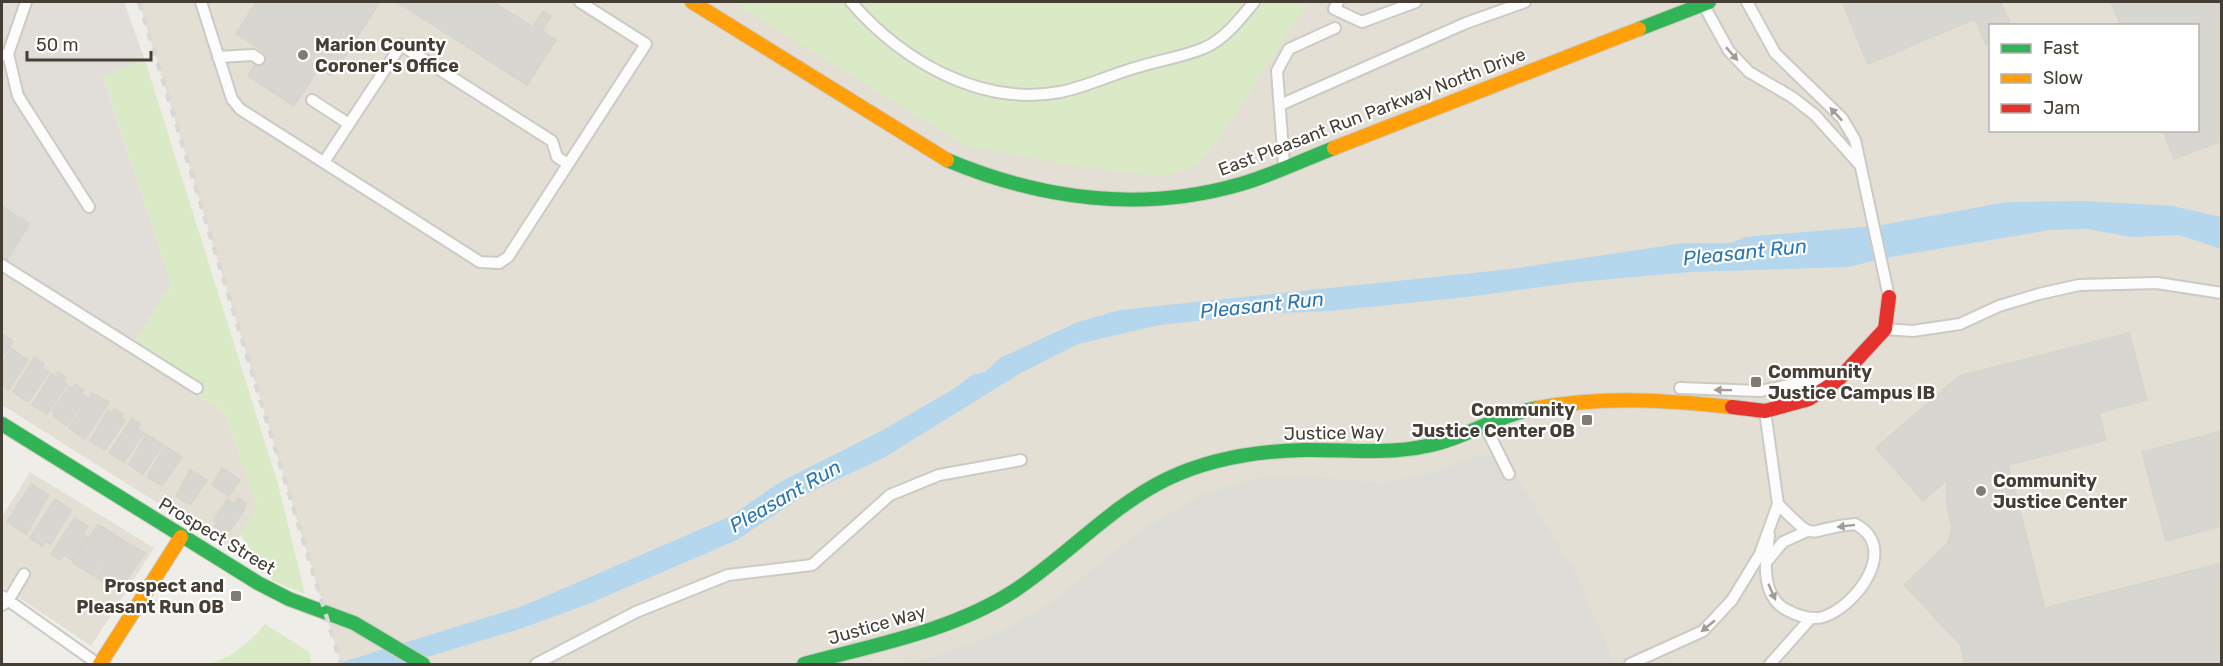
<svg xmlns="http://www.w3.org/2000/svg" width="2223" height="666" font-family="Rubik,sans-serif">
<style>
.residential{fill:#e3dfd4;fill-rule:evenodd}
.industrial{fill:#e1ded9}
.green{fill:#dbeac6}
.parking{fill:#dedcd7}
.water{fill:#b5d7ee}
.building{fill:#d8d6d0;stroke:#d7d4cd;stroke-width:1.5}
.lines{fill:none;stroke-linecap:round;stroke-linejoin:round}
.lane-casing{stroke:#cccac5;stroke-width:14}
.fast-casing{stroke:#cecabe;stroke-width:16}
.slow-casing{stroke:#cecabe;stroke-width:16}
.jam-casing{stroke:#cecabe;stroke-width:16}
.lane{stroke:#fcfcfc;stroke-width:10}
.fast{stroke:#30b455;stroke-width:14}
.slow{stroke:#ff9f0a;stroke-width:14}
.jam{stroke:#e5322d;stroke-width:14}
.rail{stroke:#d8d8d7;stroke-width:4.5;stroke-dasharray:8 8;stroke-linecap:butt}
.oneway{fill:#a09d98}
.poi-dot{fill:#807b73;stroke:#fff;stroke-width:2}
.labels{text-anchor:middle;stroke-width:4.5;stroke-linejoin:round;paint-order:stroke}
.poi-label{font-size:18px;font-weight:bold;fill:#443e34;stroke:#fff;text-anchor:start}
.street-label{font-size:18px;fill:#443e34;stroke:#fff}
.water-label{font-size:20px;font-style:italic;fill:#2b77b2;stroke:#fff}
</style>
<rect width="100%" height="100%" fill="#eeede8"/>
<path class="residential" d="M139 2H2221V664H341ZM1990 26H2198V130H1990Z
M2 270 224 412 258 507 231 549 2 405Z
M30 472 154 548 91 646 2 586V517Z"/>
<path class="industrial" d="M2 2H124L145 60 103 77 171 284 135 342 2 257Z"/>
<path class="green" d="M733 2H1309L1216 143 1196 166 1163 177 1071 165 964 145Z
M145 60 278 484 305 594 273 581 240 534 258 507 224 412 129 351 171 284 103 76Z
M265 624 309 652 311 664H209C232 658 250 642 265 624Z"/>
<path class="parking" d="M1502 453 1574 570 1615 664H904L940 655 1001 632 1055 600 1141 530 1203 494 1258 478 1304 476 1381 483 1431 473 1473 457Z"/>
<path class="water" d="M2083 201 2172 206 2221 217V249L2179 235 2131 237 2087 229 2050 230 1884 258 1849 267 1691 272 1578 282 1467 297 1330 311 1259 314 1160 325 1078 344 1021 373 885 457 804 495 737 540 588 604 517 630 404 664H336L523 606 731 516 780 482 883 430 955 388 972 375 985 372 1000 358 1078 322 1120 310 1511 269 1684 243H1731L1745 237 1876 226 2007 202Z"/>
<path class="building" d="M256 2H380L332 76 319 68 294 106 248 76 264 51 236 34Z
M397 2H493L533 27 543 11 551 16 542 31 556 40 527 85Z
M1842 2H2001L2011 26H1990V43L1986 45 1975 19 1868 64Z
M2111 2H2222V141L2174 159 2163 130H2198V26H2121Z
M2 206 29 224 7 260 2 256Z
M2 333 13 341 2 358Z
M2129 333 2147 400 2099 413 2106 440 2008 465 2045 608 2222 563V664H1965L1960 644 1904 585 1948 543 1952 528 1947 505V480L1923 501 1876 448 1959 376Z
M11 349 28 360 9 390 2 385V365Z
M34 357 44 364 42 368 49 372 28 402 13 392Z
M58 372 66 377 63 382 67 384 47 414 32 405 51 374 55 377Z
M75 384 84 390 81 393 87 397 67 426 53 416 55 413 52 411 69 386 73 389Z
M92 393 109 402 85 439 69 428Z
M114 409 123 414 121 418 125 421 105 450 90 441 108 410 112 413Z
M132 418 140 424 137 428 144 433 124 462 109 453Z
M2222 431V526L2166 541 2142 452Z
M146 434 163 445 143 474 129 465Z
M165 446 182 457 162 486 147 477Z
M222 468 240 480 229 496 212 485Z
M190 470 207 480 190 505 176 496Z
M31 484 49 495 26 534 7 522Z
M238 498 246 503 244 510 230 531 228 529 225 533 214 526 217 522 214 520 227 499 234 504Z
M55 499 71 510 51 544 46 541 42 546 30 538Z
M74 518 88 526 83 534 88 538 73 561 64 555 60 560 51 555Z
M98 524 118 537 94 576 73 563Z
M119 538 145 553 119 591 96 578Z"/>
<g class="lines">
<g class="lane-casing">
<path id="lane" d="M201 2 232 99 240 109 480 262 499 263 508 257 646 44 580 2
M851 2C901 60 980 107 1060 92 1086 87 1112 74 1138 67 1160 60 1183 57 1204 48 1224 40 1241 18 1254 2
M1338 2 1334 9 1362 22 1416 2
M1747 2 1775 53 1842 118 1855 140 1889 297
M1703 4 1729 51 1749 72 1792 97 1815 115 1859 164
M8 54 18 96 89 207
M2 55 8 54 26 2
M218 57 253 55 259 59
M312 100 349 124
M1280 105 1466 23 1525 2
M324 162 401 45 552 141 557 157 568 164
M1284 164 1277 71 1289 49 1335 28
M2 265 197 388
M1885 329 1913 331 1960 324 1999 306 2039 294 2079 285 2157 283 2222 293
M1680 388 1760 391 1825 378
M1485 426 1509 474
M1769 535C1768 547 1765 561 1766 572 1767 588 1773 603 1787 610 1798 616 1811 620 1823 617 1857 606 1900 547 1855 524 1803 528 1820 547 1778 504
M1768 560 1783 542 1805 532
M2 596 98 664
M2 605 8 601 24 574
M536 664 636 612 728 575 812 565 890 495 939 475 1021 460
M1630 664 1703 631 1732 600 1760 554 1778 504 1765 411
M1770 664 1811 618"/>
</g>
<g class="fast-casing">
<path id="fast" d="M1639 29 1709 2
M947 160C1040 199 1141 213 1241 184 1272 175 1303 160 1334 148
M2 424 258 583 289 599 354 623 423 664
M804 664C874 645 952 631 1014 591 1066 557 1111 506 1167 479 1211 458 1256 451 1304 450 1346 449 1385 455 1426 446 1464 439 1499 414 1538 408"/>
</g>
<g class="slow-casing">
<path id="slow" d="M692 2 947 160
M1334 148 1639 29
M1538 408C1604 396 1665 400 1732 407
M100 664 181 537"/>
</g>
<g class="jam-casing">
<path id="jam" d="M1732 407 1765 411 1809 399 1838 380 1885 329 1889 297"/>
</g>
<use href="#lane" class="lane"/>
<use href="#fast" class="fast"/>
<use href="#slow" class="slow"/>
<use href="#jam" class="jam"/>
<path class="rail" d="M139 2 341 664"/>
</g>
<defs><path id="oneway-solid" d="M-6-.8H1V-3.2L6.5 0L1 3.2V.8H-6Z" transform="scale(1.5)"/></defs>
<g class="oneway">
<use href="#oneway-solid" transform="translate(1732 54) rotate(49)"/>
<use href="#oneway-solid" transform="translate(1836 114) rotate(-133)"/>
<use href="#oneway-solid" transform="translate(1723 390) rotate(-179)"/>
<use href="#oneway-solid" transform="translate(1846 526) rotate(173)"/>
<use href="#oneway-solid" transform="translate(1772 592) rotate(66)"/>
<use href="#oneway-solid" transform="translate(1708 626) rotate(141)"/>
</g>
<g class="poi-dot">
<circle cx="303" cy="55" r="6"/>
<rect x="1750" y="376" width="12" height="12" rx="3"/>
<rect x="1581" y="414" width="12" height="12" rx="3"/>
<circle cx="1981" cy="491" r="6"/>
<rect x="230" y="590" width="12" height="12" rx="3"/>
</g>
<g class="labels">
<g class="poi-label">
<text x="315" y="51">Marion County<tspan x="315" dy="21">Coroner's Office</tspan></text>
<text x="1768" y="378">Community<tspan x="1768" dy="21">Justice Campus IB</tspan></text>
<text x="1575" y="416" text-anchor="end">Community<tspan x="1575" dy="21">Justice Center OB</tspan></text>
<text x="1993" y="487">Community<tspan x="1993" dy="21">Justice Center</tspan></text>
<text x="224" y="592" text-anchor="end">Prospect and<tspan x="224" dy="21">Pleasant Run OB</tspan></text>
</g>
<g class="street-label">
<text transform="translate(1372 112) rotate(-21)" y="6">East Pleasant Run Parkway North Drive</text>
<text transform="translate(1334 433) rotate(-1)" y="6">Justice Way</text>
<text transform="translate(217 536) rotate(31)" y="6">Prospect Street</text>
<text transform="translate(877 625) rotate(-16)" y="6">Justice Way</text>
</g>
<g class="water-label">
<text transform="translate(1745 252) rotate(-6)" y="7">Pleasant Run</text>
<text transform="translate(1262 305) rotate(-6)" y="7">Pleasant Run</text>
<text transform="translate(785 496) rotate(-30)" y="7">Pleasant Run</text>
</g>
</g>
<rect width="2223" height="666" fill="none" stroke="#443e34" stroke-width="6"/>
<rect x="1989" y="24" width="210" height="108" fill="#ffffff" stroke="#b4b2ae" stroke-width="1.5"/>
<rect x="2001" y="44" width="30" height="9" fill="#30b455" stroke="#b4b2ae" stroke-width="1.5"/>
<text x="2043" y="54" font-size="18" fill="#443e34">Fast</text>
<rect x="2001" y="74" width="30" height="9" fill="#ff9f0a" stroke="#b4b2ae" stroke-width="1.5"/>
<text x="2043" y="84" font-size="18" fill="#443e34">Slow</text>
<rect x="2001" y="104" width="30" height="9" fill="#e5322d" stroke="#b4b2ae" stroke-width="1.5"/>
<text x="2043" y="114" font-size="18" fill="#443e34">Jam</text>
<path d="M27 51v9h124v-9" fill="none" stroke="#443e34" stroke-width="3"/>
<text x="36" y="51" font-size="18" fill="#443e34" stroke="#ffffff" stroke-width="4.5" paint-order="stroke">50 m</text>
</svg>
